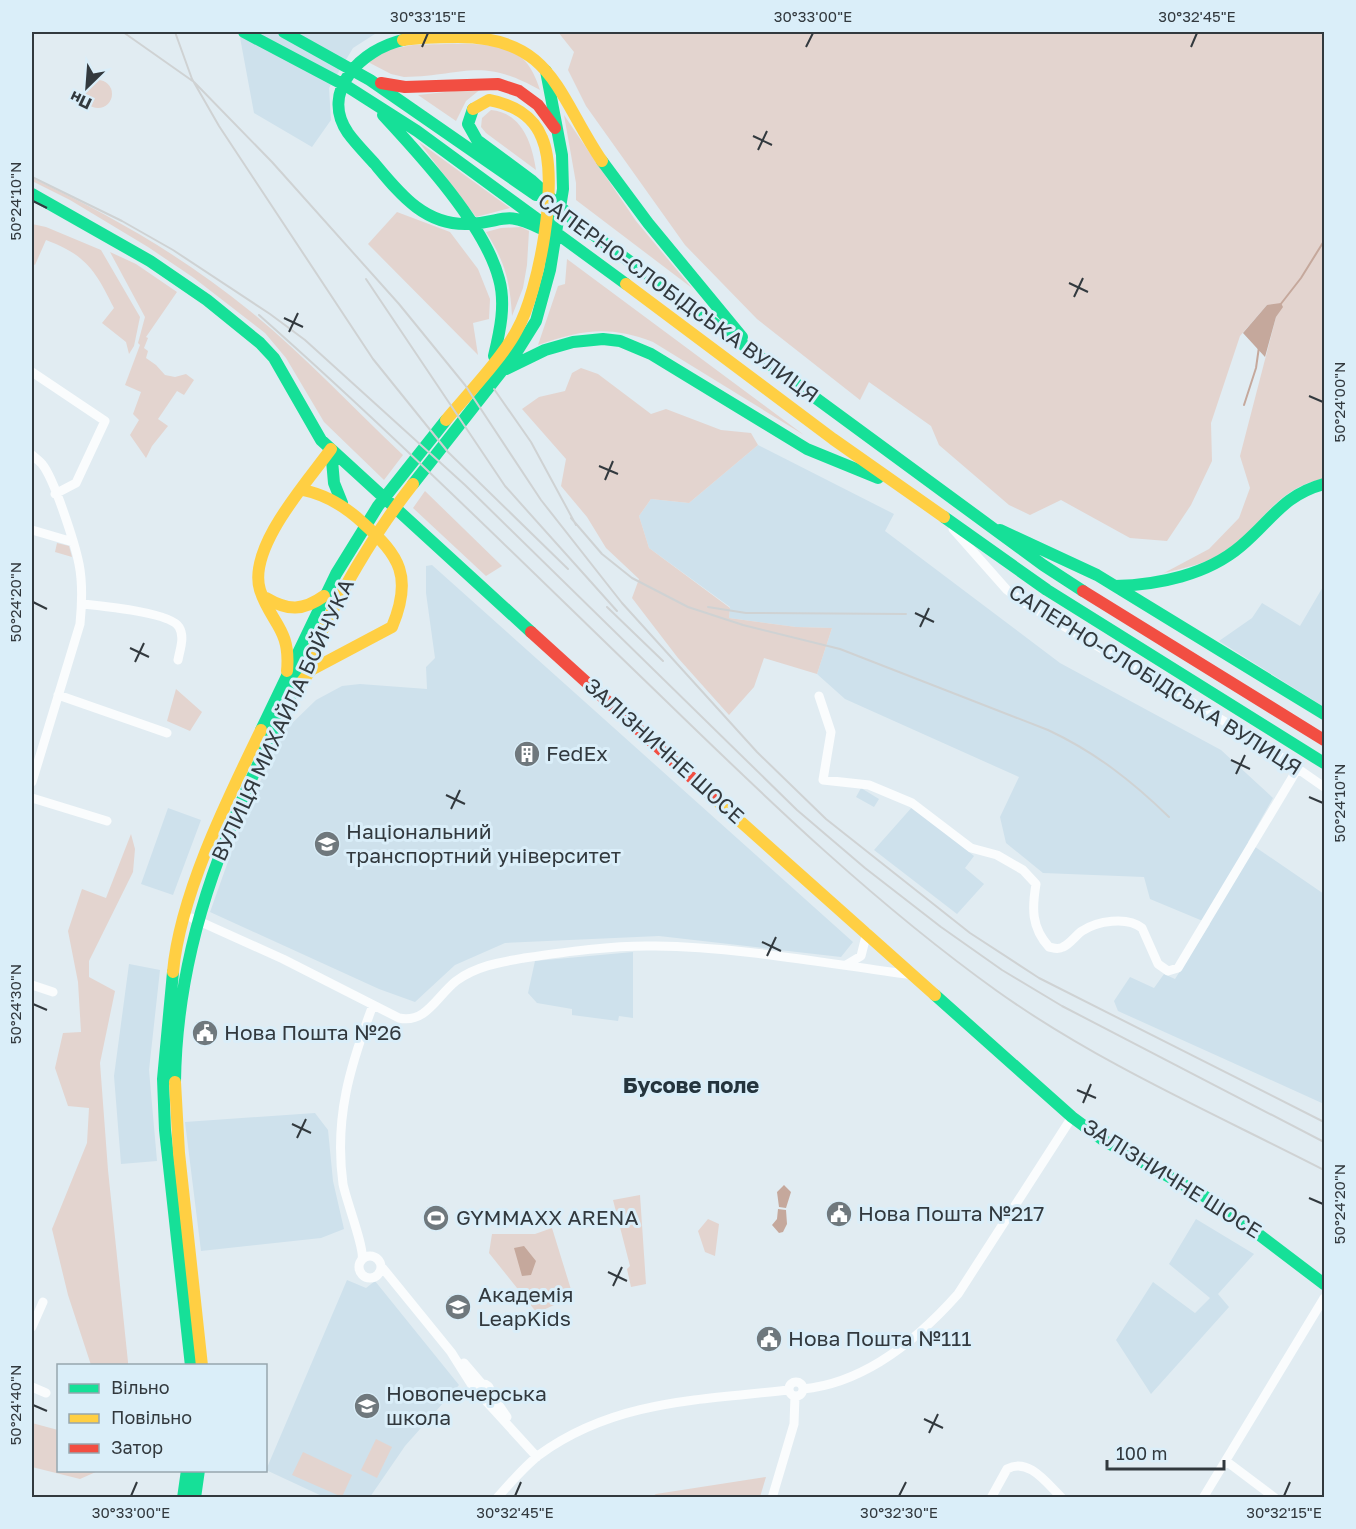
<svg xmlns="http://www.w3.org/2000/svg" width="1356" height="1529" font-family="'Golos Text',sans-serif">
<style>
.built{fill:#cee1ec}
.green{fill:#e3d4cf}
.water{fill:#c5a89c}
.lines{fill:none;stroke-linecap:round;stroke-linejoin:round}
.stream{stroke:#c5a89c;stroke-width:2}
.street{stroke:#fafcfd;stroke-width:9}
.fast{stroke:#16e098;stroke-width:12}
.slow{stroke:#ffcf43;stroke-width:12}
.jam{stroke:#f24e42;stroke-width:12}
.rail{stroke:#cfd2d3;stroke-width:2}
.ticks{fill:none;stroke:#32393e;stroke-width:2}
.labels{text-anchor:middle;stroke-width:6;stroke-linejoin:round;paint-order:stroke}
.street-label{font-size:21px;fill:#32393e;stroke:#daeef9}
.poi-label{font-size:21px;fill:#32393e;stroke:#daeef9;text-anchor:start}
.neighbourhood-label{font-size:22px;font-weight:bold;fill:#24343d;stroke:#daeef9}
.neatline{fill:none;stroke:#32393e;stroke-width:2}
.ticks-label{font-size:15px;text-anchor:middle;fill:#32393e}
</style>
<rect width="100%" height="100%" fill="#e1ecf2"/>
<path class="built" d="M239 32H378L353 48 329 88 331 120 312 147 254 113Z
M758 445 894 514 885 531 1060 663 1221 750 1273 798 1248 842 1324 894V1104L1118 1011 1114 1001 1130 977 1154 988 1164 974 1175 979 1210 924 1150 899 1144 877 1043 873 1006 843 1000 817 1019 777 845 699 817 674 832 628 796 627 729 618 730 607 649 548 639 516 651 499 689 503Z
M432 565 853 942 841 957 659 936 505 943 455 965 415 1002 379 989 210 912 246 811 284 731 316 700 342 686 360 684 427 689 426 667 435 658 426 593V566Z
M1324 585V707L1219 641 1252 618 1262 603 1300 626Z
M861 788 879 799 874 807 856 797Z
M913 806 974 856 965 868 984 884 957 914 874 850Z
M168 808 201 820 173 895 141 884Z
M633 952V1018L619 1016 618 1021 572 1015V1009L537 1003 528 993 535 961Z
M129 964 160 970 149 1070 157 1161 121 1164 114 1076Z
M315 1113 328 1130 333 1181 344 1229 321 1238 201 1251 185 1122Z
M1196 1219 1254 1254 1218 1294 1229 1307 1151 1394 1116 1340 1153 1282 1195 1313 1210 1298 1169 1264Z
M347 1280 366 1288 375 1281 459 1385 405 1446 370 1497H324L266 1470Z"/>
<path class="green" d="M558 32H1324V479C1280 486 1265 520 1233 546 1214 562 1188 567 1164 573L1209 549 1239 518 1250 488 1240 456 1276 317 1282 307 1267 305 1240 336 1211 423 1212 461 1191 505 1167 541 1130 538 1061 500 1030 515 1009 505 939 445 931 426 869 382 860 400 757 319 685 245 586 106 568 70 574 52Z
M413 45C442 45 500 38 522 58 531 66 536 78 540 90 480 56 465 76 404 77L391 74 368 62 381 51Z
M84 94a14 14 0 1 1 28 0a14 14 0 1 1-28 0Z
M482 88 466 101 456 121 418 95Z
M491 110C522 113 532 143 536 170L486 133 481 127 482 118Z
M564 115 636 221 692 288 576 200V183Z
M419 142 510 208 476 217Z
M32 178C109 214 184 257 250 311 304 355 352 407 403 455L384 480 324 422 286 358 265 333 194 278 148 247 70 200 32 181Z
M397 212 450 232 478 269 490 299 489 319 473 323 478 355 368 244Z
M32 224 46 227 101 250 140 317 134 346 129 354 126 342 102 323 114 308C95 270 86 255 46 240L35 265 32 263Z
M521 227 529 231 527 265 523 288 512 316C510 281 505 262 486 232L501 228Z
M110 252 136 264 177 292 146 337 148 338 144 348 148 351 146 358 156 365 165 375 175 377 186 374 194 380 184 395 177 391 158 419 168 426 152 446 146 458 130 435 139 420 133 414 141 392 125 385 140 345 138 343 145 317Z
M567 259 804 435 653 342C608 325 582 330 538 345L558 286 565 284Z
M581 368 598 374 651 414 666 409 721 430 751 433 758 445 689 503 651 499 639 516 649 548 730 608 729 618 796 627 832 628 817 674 764 658 754 687 729 715 678 658 632 598 639 579 606 548 587 517 561 486 566 459 522 409 539 397 565 391 572 373Z
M425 491 502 566 486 576 413 508Z
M57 543 69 546 72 557 55 552Z
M176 689 202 712 190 731 167 721Z
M131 834 135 849 133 872 89 961V977L115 991 100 1063 108 1170 128 1362V1365H91L68 1295 52 1229 87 1143 89 1108 68 1106 55 1068 63 1033 81 1032 78 982 68 931 82 889 106 898Z
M640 1195 646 1284 631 1287 627 1269 630 1266 613 1200Z
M708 1219 719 1224 715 1256 705 1252 698 1231Z
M552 1228 573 1296 537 1313 489 1253 492 1234H535Z
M32 1423 58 1430V1470L98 1471 80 1479 32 1467Z
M376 1439 392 1447 377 1478 361 1470Z
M303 1452 352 1475 342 1497 292 1475Z
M766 1477 760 1497H651L656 1494Z"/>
<path class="water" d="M1281 303 1283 307 1276 317 1265 357 1243 333 1267 305Z
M784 1185 791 1192 786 1208 779 1207 777 1192Z
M778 1209 786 1210 787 1224 783 1232 779 1233 772 1225 777 1219Z
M524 1246 536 1261 531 1275 522 1276 514 1248Z"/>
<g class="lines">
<path class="stream" d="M1280 305 1301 278 1324 241
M1244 405 1256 368 1259 347"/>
<path class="street" d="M32 372 105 421 76 483 55 494
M32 455C35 458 40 461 42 464 54 478 75 544 79 564 83 584 82 604 80 624L32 782
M953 529 1007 590 1026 604 1261 743 1324 787
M32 530 73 542
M82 604C100 606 170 612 179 627 185 637 180 649 178 660
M58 695 167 733
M819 696 831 732 823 780 869 785 912 803 971 848 997 855 1023 870 1036 884C1032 908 1031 927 1049 947 1054 948 1058 950 1063 947 1070 944 1075 936 1082 931 1097 921 1127 916 1142 928L1158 964 1168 971 1178 968 1298 768
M32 798 107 821
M192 918 283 959 399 1018C426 1024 437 996 456 981 476 966 501 962 524 958 565 952 614 945 655 946 741 947 828 964 913 975
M846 965 861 956 867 932
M32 985 53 992
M359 1267a11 11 0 1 1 22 0a11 11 0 1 1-22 0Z
M362 1259C365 1249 346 1200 343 1184 334 1118 350 1066 373 1005
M381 1266 451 1352 475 1390
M32 1327 43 1302
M464 1363 482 1384
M789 1389a7 7 0 1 1 14 0a7 7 0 1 1-14 0Z
M476 1391a7 7 0 1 1 14 0a7 7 0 1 1-14 0Z
M32 1387 46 1393
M803 1389C866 1383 918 1339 958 1294L1072 1117
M490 1392 507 1417
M480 1398 485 1400 537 1457
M1226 1461 1275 1498
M497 1498C510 1483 524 1467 539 1455 614 1400 700 1400 789 1390
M772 1498 794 1424 795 1396
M991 1498 1007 1469C1029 1457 1047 1484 1062 1498
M1203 1498 1324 1298"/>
<path class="fast" d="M244 32 348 87 417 131 626 284
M284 32 370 80 536 195
M403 40C362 49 319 91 348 133 356 144 366 154 375 164 400 194 425 226 469 224 505 222 503 210 540 228
M473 109 468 124 477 140 531 180 578 223
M383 115C421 156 485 225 499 279 506 304 500 331 494 356
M602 161 648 223 742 337
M32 194 150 261 207 300 260 343 274 358 321 440 531 632
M572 219 1043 565 1083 591
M506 369 545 350 573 342 603 339 620 341 651 354 807 449 878 478
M331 449 334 483 342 503
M413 484 516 353 536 321 550 270 563 189 562 155 546 71
M944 517 1047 590 1324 763
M1000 530 1097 575 1324 714
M1115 586C1158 585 1207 575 1241 546 1271 521 1283 495 1324 484
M261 730 336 574 378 506 446 420
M173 972 163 1079 165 1130 191 1366
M935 995 1072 1117 1103 1140 1220 1205 1324 1284
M175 1082C177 920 242 797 310 655
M183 1498 187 1470
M195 1498 199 1470"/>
<path class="slow" d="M403 40C421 37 440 37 458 37 553 37 557 95 602 161
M626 284 833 439 944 517
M446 420C467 395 503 357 517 330 539 291 560 179 542 138 533 115 511 104 489 100L473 109
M266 598C288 611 303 611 324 596
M310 655C341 592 369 540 413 484
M287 671C291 628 271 624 260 590 247 548 308 481 331 449
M301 683 311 670 392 627C413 577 400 556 363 523 345 506 327 495 303 490
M713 797 935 995
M173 972C180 895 227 800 261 730
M175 1082 179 1153 202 1366"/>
<path class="jam" d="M381 83 405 87 498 84 519 91 538 105 555 128
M1083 591 1324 740
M531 632 713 797"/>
<path class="rail" d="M123 32 194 82 272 162 399 304 465 385 541 500 622 603 757 752 826 819 970 933 1039 978 1324 1122
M175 32 192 79 219 126 373 359 448 452 568 569
M32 177 122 221 173 250 270 314 305 340 465 485 797 810 865 868 941 927 1002 970 1062 1006 1324 1142
M366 279 505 486 617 611
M259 315C399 439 531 571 665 700 771 803 877 905 997 991 1098 1063 1215 1114 1324 1170
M494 389 531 442 576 525
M571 518 602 554 632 578 688 607 743 625 840 649 1048 730C1095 752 1132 781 1169 817
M607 607 663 661
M708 607 746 613 906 614"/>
</g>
<path class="ticks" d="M422 47 428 33M806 47 813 33M1191 47 1197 33M753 136 772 145M758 150 767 131M33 201 47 208M1069 283 1088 292M1074 297 1083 278M284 318 303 327M289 332 298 313M1309 396 1323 402M599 466 618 474M605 480 613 461M33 602 47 609M915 613 934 622M920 627 929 608M130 648 149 657M135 662 144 643M1231 760 1250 769M1236 774 1245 755M446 795 465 804M1309 797 1323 803M451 809 460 790M762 942 781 951M767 956 776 937M33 1004 47 1010M1077 1090 1096 1098M1083 1103 1091 1084M292 1124 311 1133M297 1138 306 1119M1309 1198 1323 1204M608 1272 627 1281M613 1286 622 1267M33 1405 47 1411M924 1419 943 1428M929 1433 938 1414M131 1496 137 1482M515 1496 521 1482M899 1496 906 1482M1284 1496 1290 1482"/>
<defs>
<g id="building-disc" transform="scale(1.35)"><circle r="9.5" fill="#6f787d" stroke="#daeef9"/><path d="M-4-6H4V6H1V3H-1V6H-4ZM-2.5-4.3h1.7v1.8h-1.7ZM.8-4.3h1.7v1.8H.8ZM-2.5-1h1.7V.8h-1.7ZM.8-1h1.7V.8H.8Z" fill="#fff"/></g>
<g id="university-disc" transform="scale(1.35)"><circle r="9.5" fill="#6f787d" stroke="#daeef9"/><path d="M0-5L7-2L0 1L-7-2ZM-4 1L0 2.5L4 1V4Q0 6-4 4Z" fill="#fff"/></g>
<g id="civic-disc" transform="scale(1.35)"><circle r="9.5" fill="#6f787d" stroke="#daeef9"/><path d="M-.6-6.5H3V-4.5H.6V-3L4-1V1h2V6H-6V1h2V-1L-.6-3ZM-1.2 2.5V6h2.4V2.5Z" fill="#fff"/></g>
<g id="stadium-disc" transform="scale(1.35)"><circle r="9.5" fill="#6f787d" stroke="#daeef9"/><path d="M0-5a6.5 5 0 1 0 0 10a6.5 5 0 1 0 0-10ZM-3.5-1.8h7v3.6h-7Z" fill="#fff"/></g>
<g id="school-disc" transform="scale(1.35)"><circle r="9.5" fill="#6f787d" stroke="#daeef9"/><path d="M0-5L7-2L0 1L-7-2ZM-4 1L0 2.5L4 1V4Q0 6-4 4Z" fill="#fff"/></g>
</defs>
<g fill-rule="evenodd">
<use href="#building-disc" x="527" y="754"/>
<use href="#university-disc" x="327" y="844"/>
<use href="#civic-disc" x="205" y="1033"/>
<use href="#civic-disc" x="839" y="1214"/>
<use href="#stadium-disc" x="436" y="1218"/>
<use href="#school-disc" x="458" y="1307"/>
<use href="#civic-disc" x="769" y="1339"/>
<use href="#school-disc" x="367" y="1406"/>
</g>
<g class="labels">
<g class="street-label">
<text transform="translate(678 298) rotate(36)" y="7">САПЕРНО-СЛОБІДСЬКА ВУЛИЦЯ</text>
<text transform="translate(1155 680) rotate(32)" y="7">САПЕРНО-СЛОБІДСЬКА ВУЛИЦЯ</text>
<text transform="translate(283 720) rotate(-65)" y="7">ВУЛИЦЯ МИХАЙЛА БОЙЧУКА</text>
<text transform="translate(664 751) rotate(42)" y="7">ЗАЛІЗНИЧНЕ ШОСЕ</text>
<text transform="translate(1172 1179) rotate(32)" y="7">ЗАЛІЗНИЧНЕ ШОСЕ</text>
</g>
<g class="poi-label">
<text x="546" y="761">FedEx</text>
<text x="346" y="839">Національний<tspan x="346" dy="24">транспортний університет</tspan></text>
<text x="224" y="1040">Нова Пошта №26</text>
<text x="858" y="1221">Нова Пошта №217</text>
<text x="456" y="1225">GYMMAXX ARENA</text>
<text x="478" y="1302">Академія<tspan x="478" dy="24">LeapKids</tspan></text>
<text x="788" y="1346">Нова Пошта №111</text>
<text x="386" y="1401">Новопечерська<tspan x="386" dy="24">школа</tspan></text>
</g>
<g class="neighbourhood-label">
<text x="691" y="1093">Бусове поле</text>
</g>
</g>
<rect width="1356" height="1529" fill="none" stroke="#daeef9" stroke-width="66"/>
<rect x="57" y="1364" width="210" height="108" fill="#daeef9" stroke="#97a6ae" stroke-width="1.5"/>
<rect x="69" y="1384" width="30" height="9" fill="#16e098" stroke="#97a6ae" stroke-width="1.5"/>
<text x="111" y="1394" font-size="18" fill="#32393e">Вільно</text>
<rect x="69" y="1414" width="30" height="9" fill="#ffcf43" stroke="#97a6ae" stroke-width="1.5"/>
<text x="111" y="1424" font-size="18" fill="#32393e">Повільно</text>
<rect x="69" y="1444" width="30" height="9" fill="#f24e42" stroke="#97a6ae" stroke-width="1.5"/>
<text x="111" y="1454" font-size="18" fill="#32393e">Затор</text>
<g transform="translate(87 87) rotate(205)" stroke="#daeef9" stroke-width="4.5" paint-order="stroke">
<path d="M0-4.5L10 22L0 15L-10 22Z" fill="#32393e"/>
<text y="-9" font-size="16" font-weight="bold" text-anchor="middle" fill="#32393e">Пн</text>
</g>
<path d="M1107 1460v9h117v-9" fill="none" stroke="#32393e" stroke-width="3"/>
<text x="1116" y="1460" font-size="18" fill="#32393e" stroke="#daeef9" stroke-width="4.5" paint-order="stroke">100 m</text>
<rect x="33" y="33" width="1290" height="1463" class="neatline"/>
<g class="ticks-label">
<text x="428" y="22">30°33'15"E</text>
<text x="813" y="22">30°33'00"E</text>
<text x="1197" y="22">30°32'45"E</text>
<text transform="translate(16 201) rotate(-90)" y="5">50°24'10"N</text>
<text transform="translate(1340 402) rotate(-90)" y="5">50°24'00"N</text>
<text transform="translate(16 602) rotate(-90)" y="5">50°24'20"N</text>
<text transform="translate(1340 803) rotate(-90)" y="5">50°24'10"N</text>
<text transform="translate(16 1004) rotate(-90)" y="5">50°24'30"N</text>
<text transform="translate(1340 1204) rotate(-90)" y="5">50°24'20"N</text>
<text transform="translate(16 1405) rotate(-90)" y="5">50°24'40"N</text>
<text x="131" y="1518">30°33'00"E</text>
<text x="515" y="1518">30°32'45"E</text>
<text x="899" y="1518">30°32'30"E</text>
<text x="1284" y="1518">30°32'15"E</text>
</g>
</svg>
